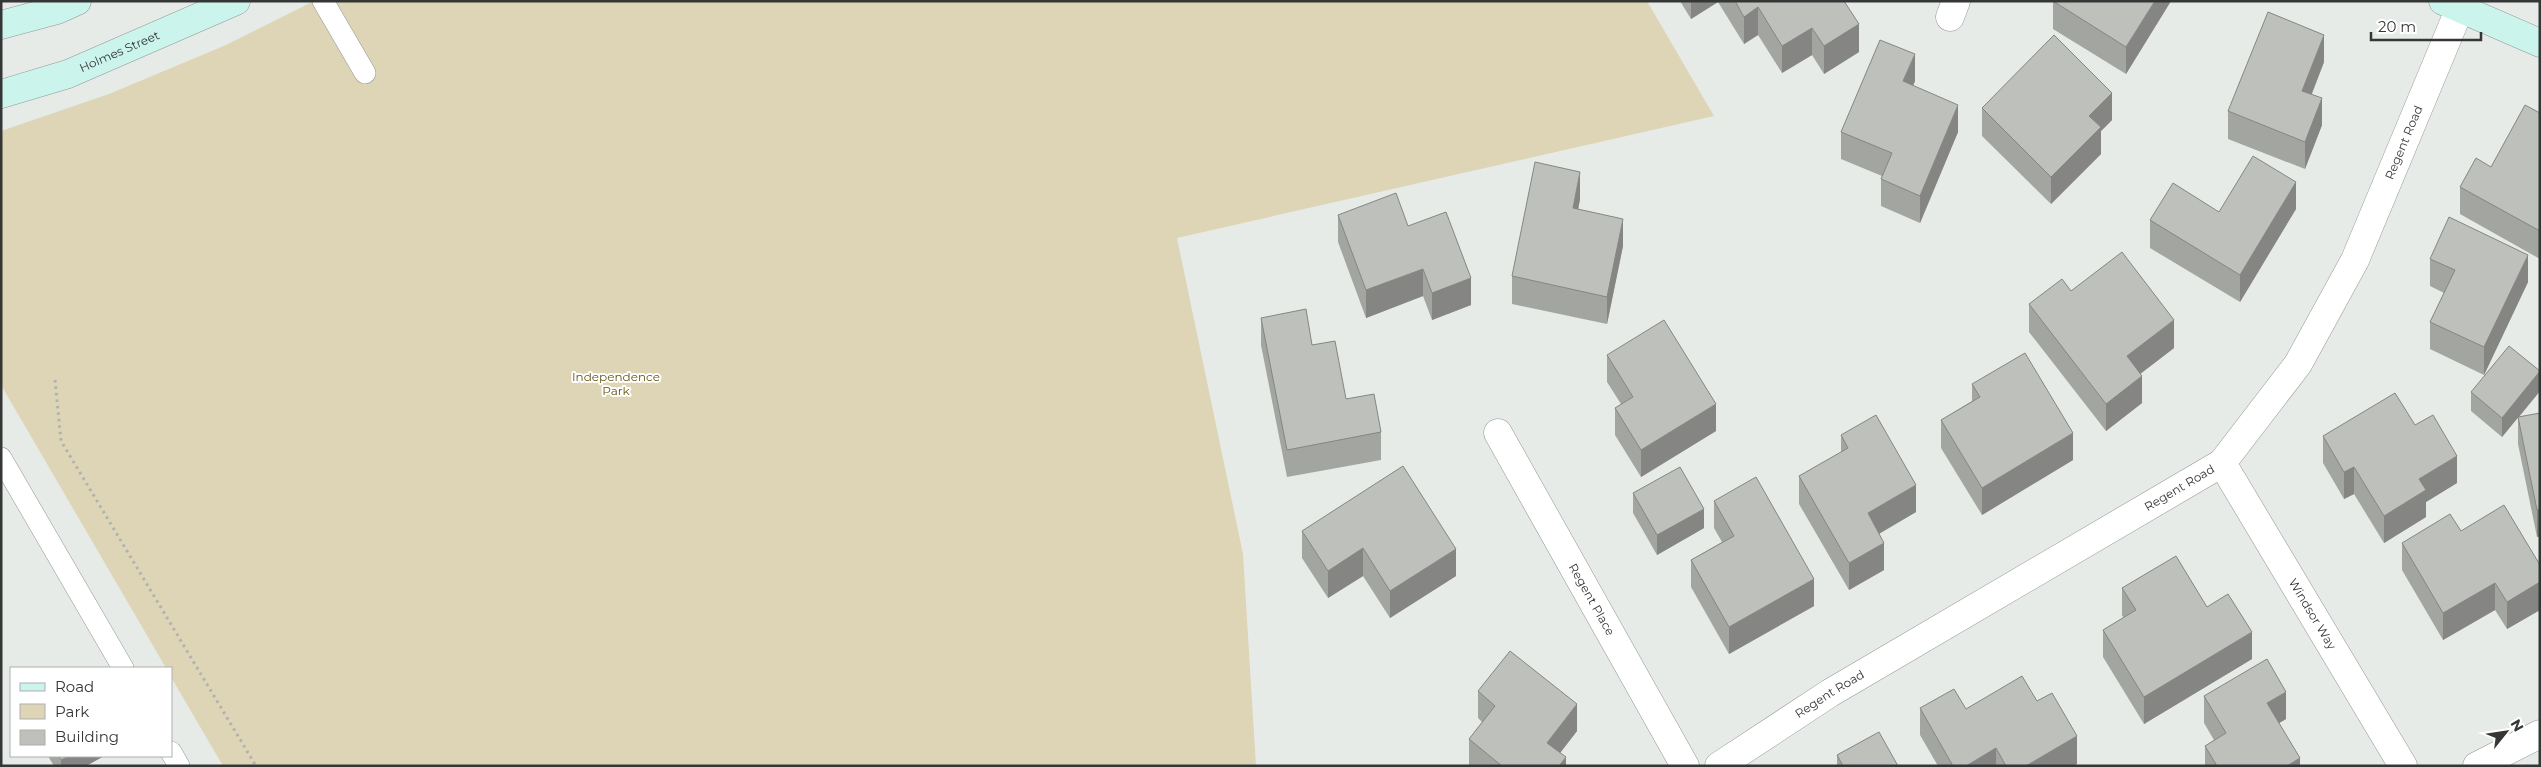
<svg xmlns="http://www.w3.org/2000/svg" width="2541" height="767" font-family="Montserrat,sans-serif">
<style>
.green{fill:#ddd5b6}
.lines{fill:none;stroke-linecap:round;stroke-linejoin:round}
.lane-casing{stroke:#939794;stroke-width:22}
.street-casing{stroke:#939794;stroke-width:29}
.secondary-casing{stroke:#939794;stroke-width:29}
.path{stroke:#afb2b0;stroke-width:3;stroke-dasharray:2.5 4;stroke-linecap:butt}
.lane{stroke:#fff;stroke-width:21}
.street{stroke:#fff;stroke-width:28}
.secondary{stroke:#caf4ec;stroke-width:28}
.wall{fill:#a3a5a1}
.shaded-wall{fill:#858683}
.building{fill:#bec0bb;stroke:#858683}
.labels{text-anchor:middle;stroke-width:4;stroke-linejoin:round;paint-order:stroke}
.street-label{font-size:12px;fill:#353736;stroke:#fff}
.park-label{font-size:12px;fill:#651;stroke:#fff}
</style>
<rect width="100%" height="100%" fill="#e7ebe8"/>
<path class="green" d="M314 1H1647L1714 116 1177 238 1243 554 1256 766H223L171 677V668H166L1 385V131L109 94 226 45Z"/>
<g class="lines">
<g class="lane-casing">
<path id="lane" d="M323 1 365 73
M1 458 123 668
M171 752 179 766"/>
</g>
<g class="street-casing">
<g id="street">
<path d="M1950 17 1956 1"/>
<path id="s1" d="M1498 433 1685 766"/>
<path id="s2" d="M2222 463 2403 766"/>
<path id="s3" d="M1719 766 1830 693 2222 463 2298 364 2355 260 2460 8"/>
<path d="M2477 766 2540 734"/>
</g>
</g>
<g class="secondary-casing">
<g id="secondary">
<path d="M2443 1 2540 43"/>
<path d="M1 25 57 10 77 1"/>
<path id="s4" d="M1 94 68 74 236 1"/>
</g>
</g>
<path class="path" d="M55 380 61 441 256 766"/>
<use href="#lane" class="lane"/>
<use href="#street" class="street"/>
<use href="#secondary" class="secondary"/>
</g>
<path class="wall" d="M1680 1H1844L1859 52 1824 74 1812 55 1782 73 1758 35 1744 44 1718 2 1691 19Z
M2053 1H2171L2126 74 2053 29Z
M2324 62 2312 94 2322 125 2305 169 2228 139V111Z
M1915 81 1913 86 1958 132 1920 223 1881 206V179L1882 176 1841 159V132Z
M1982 108 2112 120 2101 131V154L2051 204 1982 136Z
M2540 113V259L2460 214V187L2491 167Z
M1580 199 1578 210 1623 246 1607 324 1512 304V276Z
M2296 209 2240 302 2150 248V220L2219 212Z
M1338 215 1408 226 1471 305 1432 320 1423 296 1366 318 1338 242Z
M2430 259 2528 282 2484 375 2430 349V322L2444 293 2430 286Z
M2071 291 2174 348 2140 374 2142 403 2106 431 2029 332V304Z
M1261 318 1381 432V460L1287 477 1261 345Z
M1607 355 1716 431 1641 477 1615 435V408L1621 404 1607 382Z
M1972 384 2073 460 1982 515 1941 448V420L1972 401Z
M2540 391 2519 417 2540 413V536L2537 537 2518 444V417L2502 437 2471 411V392Z
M2415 425 2457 483 2426 502V517L2384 543 2354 494 2344 499 2323 463V436Z
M1841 435 1916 512 1879 534 1884 570 1849 590 1799 504V476L1841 452Z
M1633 493 1704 528 1657 555 1633 513Z
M1714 501 1814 606 1729 654 1691 587V560L1722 542 1714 528Z
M1302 531 1456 576 1390 618 1363 576 1328 598 1302 558Z
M2461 531 2540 565V610L2507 629 2495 610 2443 640 2402 570V543Z
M2122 588 2207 607 2252 659 2144 724 2103 657V630L2124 617 2122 616Z
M1478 691 1577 731 1560 753 1566 766H1469V739L1482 722 1478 718Z
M2204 696 2286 719 2279 723 2300 766H2205V746L2214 740 2204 723Z
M2037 701 2077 764 2073 766H1938L1920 735V708L1966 709Z
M1837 755 1898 766H1837Z
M48 756H104L86 766H54Z"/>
<path class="shaded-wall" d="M1691 1H1718V2L1691 19Z
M2155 1H2171L2126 74V47Z
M1758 7V35L1744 44V17Z
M1859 24V52L1824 74V46Z
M1812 28V55L1782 73V46Z
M2324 35V62L2302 118V91Z
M1915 54V81L1903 108V81Z
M2112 93V120L2101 131V154L2051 204V177L2089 116Z
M2322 98V125L2305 169V142Z
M1958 105V132L1920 223V196Z
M1580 172V199L1573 236V208Z
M2296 182V209L2240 302V275Z
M1623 219V246L1607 324V297Z
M2528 255V282L2484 375V347Z
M1423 269V296L1366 318V290Z
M1471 278V305L1432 320V293Z
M2174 320V348L2127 384V356Z
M2540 371V391L2502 437V418Z
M2142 376V403L2106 431V404Z
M1716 404V431L1641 477V450Z
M2073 433V460L1982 515V488Z
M2457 456V483L2426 502V517L2384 543V516L2419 479Z
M2354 467V494L2344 499V472Z
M1916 485V512L1868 540V513Z
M1704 509V528L1657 555V535Z
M2540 509V536L2537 537V510Z
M1884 543V570L1849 590V563Z
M1363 548V576L1328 598V571Z
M1456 549V576L1390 618V591Z
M1814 579V606L1729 654V627Z
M2540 582V610L2507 629V602Z
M2495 583V610L2443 640V613Z
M2252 632V659L2144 724V697Z
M2286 692V719L2267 730V703Z
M1577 704V731L1550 766 1547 743Z
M2077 736V764L2073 766H2026Z
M1996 748V766H1966Z
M69 756H104L86 766H61V760Z
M1566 757V766H1559Z
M2300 758V766H2287Z"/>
<path class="building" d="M1735 1H1844L1859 24 1824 46 1812 28 1782 46 1758 7 1744 17Z
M2053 1H2155L2126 47Z
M2268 12 2324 35 2302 91 2322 98 2305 142 2228 111Z
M2054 35 2112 93 2089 116 2101 127 2051 177 1982 108Z
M1880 40 1915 54 1903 81 1958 105 1920 196 1881 179 1892 153 1841 132Z
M2525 105 2540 113V231L2460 187 2476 158 2491 167Z
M2253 156 2296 182 2240 275 2150 220 2173 183 2219 212Z
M1535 162 1580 172 1573 208 1623 219 1607 297 1512 276Z
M1396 193 1408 226 1446 212 1471 278 1432 293 1423 269 1366 290 1338 215Z
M2449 217 2528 255 2484 347 2430 322 2455 270 2430 259Z
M2122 252 2174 320 2127 356 2142 376 2106 404 2029 304 2062 279 2071 291Z
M1306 309 1312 345 1335 341 1346 399 1374 394 1381 432 1287 450 1261 318Z
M1664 320 1716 404 1641 450 1615 408 1633 397 1607 355Z
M2509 346 2540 371 2502 418 2471 392Z
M2025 353 2073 433 1982 488 1941 420 1980 397 1972 384Z
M2395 393 2415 425 2433 415 2457 456 2419 479 2426 490 2384 516 2354 467 2344 472 2323 436Z
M2540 413V509L2537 510 2518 417Z
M1876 415 1916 485 1868 513 1884 543 1849 563 1799 476 1848 448 1841 435Z
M1403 466 1456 549 1390 591 1363 548 1328 571 1302 531Z
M1680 467 1704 509 1657 535 1633 493Z
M1756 477 1814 579 1729 627 1691 560 1734 536 1714 501Z
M2504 505 2540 565V582L2507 602 2495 583 2443 613 2402 543 2450 514 2461 531Z
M2176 556 2207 607 2228 594 2252 632 2144 697 2103 630 2136 610 2122 588Z
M1510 651 1577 704 1547 743 1566 757 1559 766H1502L1469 739 1495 706 1478 691Z
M2267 659 2286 692 2267 703 2300 758 2287 766H2217L2205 746 2226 733 2204 696Z
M2022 676 2037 701 2052 693 2077 736 2026 766H2006L1996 748 1966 766H1953L1920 708 1954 689 1966 709Z
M1879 732 1898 766H1843L1837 755Z
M59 756H69L61 760Z"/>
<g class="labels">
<g class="street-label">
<text dy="4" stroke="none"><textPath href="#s4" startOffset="126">Holmes Street</textPath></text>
<text dy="4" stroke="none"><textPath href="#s3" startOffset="958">Regent Road</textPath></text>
<text dy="4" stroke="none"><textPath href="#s3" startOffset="538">Regent Road</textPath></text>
<text dy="4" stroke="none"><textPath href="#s1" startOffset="191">Regent Place</textPath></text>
<text dy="4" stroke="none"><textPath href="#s2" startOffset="176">Windsor Way</textPath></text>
<text dy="4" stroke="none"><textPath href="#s3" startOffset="132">Regent Road</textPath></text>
</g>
<g class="park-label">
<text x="616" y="381">Independence<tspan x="616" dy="14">Park</tspan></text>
</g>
</g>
<rect width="2541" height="767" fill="none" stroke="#353736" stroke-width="5"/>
<rect x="10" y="667" width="162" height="90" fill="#ffffff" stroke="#aeafaf"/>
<rect x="20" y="683" width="25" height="8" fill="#caf4ec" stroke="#aeafaf"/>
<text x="55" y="692" font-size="15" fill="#353736">Road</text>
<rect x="20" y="704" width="25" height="15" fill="#ddd5b6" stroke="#aeafaf"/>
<text x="55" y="717" font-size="15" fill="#353736">Park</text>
<rect x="20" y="730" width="25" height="15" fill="#bec0bb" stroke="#aeafaf"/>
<text x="55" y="742" font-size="15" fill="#353736">Building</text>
<g transform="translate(2506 732) rotate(60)" stroke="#ffffff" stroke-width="4" paint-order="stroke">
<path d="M0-4L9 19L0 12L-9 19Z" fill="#353736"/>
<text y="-8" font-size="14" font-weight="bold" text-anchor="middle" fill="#353736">N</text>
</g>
<path d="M2371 32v8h110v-8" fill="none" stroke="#353736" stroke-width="2.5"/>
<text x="2378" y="32" font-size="15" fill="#353736" stroke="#ffffff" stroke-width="4" paint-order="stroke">20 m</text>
</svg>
